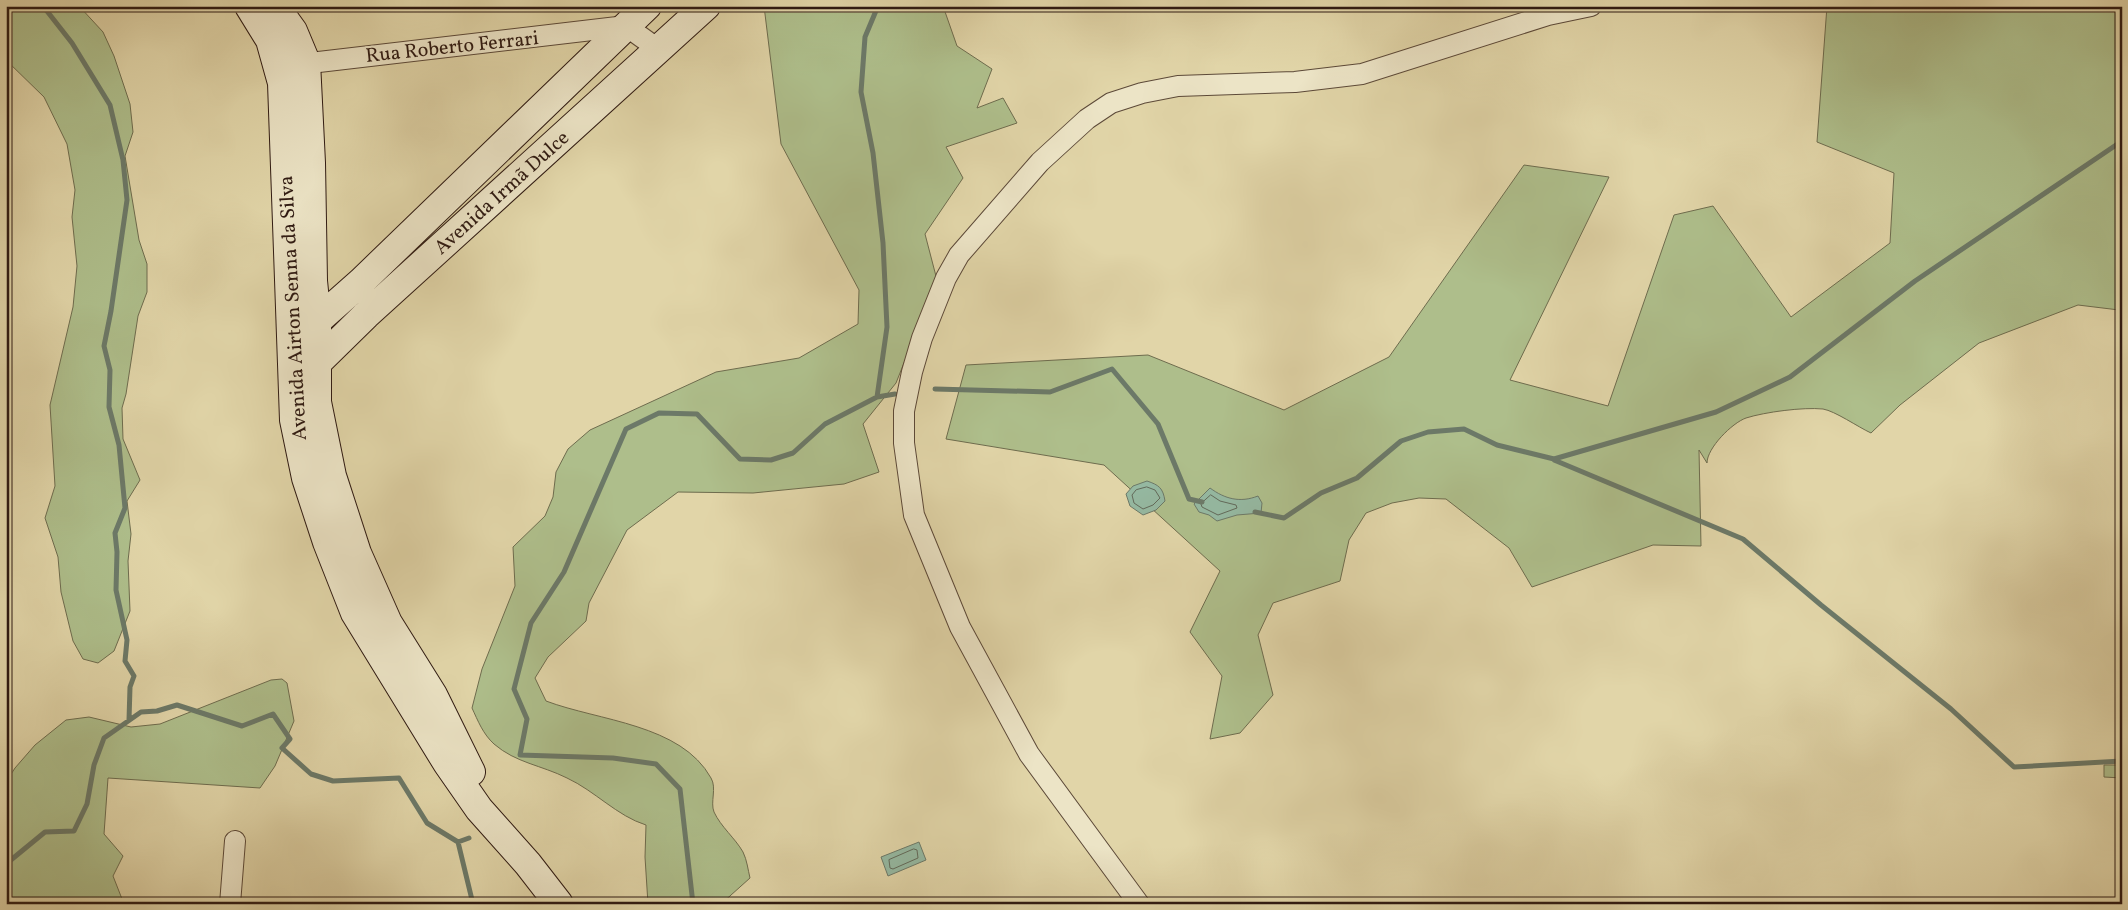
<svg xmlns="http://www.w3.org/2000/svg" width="2128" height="910" font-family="Vollkorn,serif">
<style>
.green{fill:#aebe8b;stroke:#6e6c4e}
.water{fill:#95b9a2;stroke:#6c7968}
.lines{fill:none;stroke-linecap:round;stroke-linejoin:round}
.shore{stroke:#626a5a;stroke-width:1}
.stream{stroke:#6c7968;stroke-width:5}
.street-casing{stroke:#5c4938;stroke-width:22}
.secondary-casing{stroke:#2f1a12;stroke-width:30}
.street{stroke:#ece4c6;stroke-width:20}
.secondary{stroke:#ece4c6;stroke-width:28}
.labels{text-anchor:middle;stroke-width:4;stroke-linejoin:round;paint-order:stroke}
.street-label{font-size:20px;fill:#2f1a12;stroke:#ece4c6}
</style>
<rect width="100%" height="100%" fill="#e1d5a8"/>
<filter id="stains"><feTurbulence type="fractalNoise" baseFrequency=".004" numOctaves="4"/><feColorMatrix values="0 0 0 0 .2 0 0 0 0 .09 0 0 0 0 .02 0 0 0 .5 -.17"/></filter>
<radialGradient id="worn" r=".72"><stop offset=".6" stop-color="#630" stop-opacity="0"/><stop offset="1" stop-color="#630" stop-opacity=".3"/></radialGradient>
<path class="green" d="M6 6H79L103 32 114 56 130 104 133 132 125 156 139 240 147 264V292L138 316 126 394 122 408 123 439 140 480 127 501 131 534 128 561 130 611 114 651 98 663 83 659 73 641 61 592 58 557 45 518 55 486 50 405 73 307 77 266 72 217 75 190 67 144 44 97 6 60Z
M764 6H943L957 46 992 69 977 108 1003 98 1017 123 946 147 963 178 925 234 937 280 896 383 863 424 879 472 844 484 753 493 678 492 627 530 589 603 586 621 548 657 535 678 546 701C599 721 681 724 711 778 717 788 710 802 714 812 721 827 735 838 743 852 747 860 748 870 750 878L721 904H648L645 857 646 825C617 816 595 791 567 778 541 765 516 763 494 744 483 734 478 721 472 708L482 669 515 586 513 547 545 516 553 497 556 472 568 449 590 430 716 372 799 358 858 324 859 290 781 144Z
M1827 6H2122V307L2119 310 2078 305 1979 343 1900 405 1871 433C1858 427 1835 411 1823 409 1803 407 1765 412 1746 418 1732 423 1707 448 1707 463L1699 450 1701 546 1653 545 1532 587 1509 548 1446 499 1419 498 1392 503 1366 513 1349 540 1340 581 1273 603 1258 635 1273 695 1240 733 1210 739 1222 676 1190 632 1220 571 1104 465 946 439 966 365 1148 355 1284 410 1389 357 1524 165 1609 177 1510 380 1608 406 1674 215 1713 206 1791 317 1890 243 1894 173 1817 142Z
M282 679 287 683 294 721 275 766 260 788 108 778 104 834 123 856 113 876 124 904H6V782L15 768 35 745 66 720 89 717 131 727 160 724 271 680Z
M2117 752H2122V778L2104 777V765H2117Z"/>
<path class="water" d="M1147 481C1159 485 1163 488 1165 501L1156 510 1143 515 1130 506 1126 494 1133 486Z
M1210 488C1225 499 1240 503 1258 496L1262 503 1261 513 1237 515 1217 521 1209 515 1199 512 1194 504Z
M919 842 926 860 888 876 881 857Z"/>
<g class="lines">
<path class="shore" d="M1147 487 1155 490 1160 498 1153 505 1143 509 1134 503 1132 495 1136 490Z
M1211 495 1220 501 1236 505 1237 508 1218 515 1202 507 1201 504Z
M914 849 917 850 918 858 893 869 890 868 889 860Z"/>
<path class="stream" d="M43 6 72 43 110 105 123 160 127 200 111 311 104 346 110 370 109 407 119 445 125 508 115 533 117 552 116 590 127 640 125 661 134 676 130 687 129 720
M935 389 1050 392 1112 369 1158 424 1189 499 1202 502
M877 397 887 327 883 243 873 153 861 92 865 37 878 6
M1554 460 1743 539 1821 605 1951 709 2014 767 2122 761
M1255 512 1284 518 1321 493 1357 478 1401 441 1428 432 1464 429 1497 445 1554 459 1716 412 1790 377 1915 281 2122 141
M458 842 473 904
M6 864 45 832 74 831 87 804 94 765 104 738 141 712 157 711 177 705 242 726 273 714 290 739 282 748 311 774 333 781 399 778 427 823 458 842 469 838
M693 904 680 789 656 764 613 758 520 755 527 719 514 689 531 623 564 572 626 429 659 413 697 414 740 459 771 460 793 453 825 424 877 397 895 394"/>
<g class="street-casing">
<path id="street" d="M293 65 626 26 658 49
M230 904 235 841
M1139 904 1029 754 960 627 914 515 904 443V411L912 372 922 338 946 278 959 255 1040 162 1087 119 1111 103 1142 93 1178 86 1295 82 1362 74 1548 15 1591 6"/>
</g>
<g class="secondary-casing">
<path id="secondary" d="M249 6 270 40 282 83 294 420 306 478 327 542 355 613 447 763 479 809 528 864 559 904
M275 6 293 31 306 62 311 163 313 281 317 321V402L332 476 357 553 388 623 433 695 471 772
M304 328 317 321 361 282 647 6
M309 368 316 364 366 315 706 6"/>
</g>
<use href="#street" class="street"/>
<use href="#secondary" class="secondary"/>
</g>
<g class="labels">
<g class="street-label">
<text transform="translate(452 46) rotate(-6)" y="7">Rua Roberto Ferrari</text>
<text transform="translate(501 192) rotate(-42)" y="7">Avenida Irmã Dulce</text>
<text transform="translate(292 308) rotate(-93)" y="7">Avenida Airton Senna da Silva</text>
</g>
</g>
<rect width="2128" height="910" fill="none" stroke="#e1d5a8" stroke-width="25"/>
<rect x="8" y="8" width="2113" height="895" fill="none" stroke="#2f1a12" stroke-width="2.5"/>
<rect x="12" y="12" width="2103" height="885" fill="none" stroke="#2f1a12"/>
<rect width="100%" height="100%" filter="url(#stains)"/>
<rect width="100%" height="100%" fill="url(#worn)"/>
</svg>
